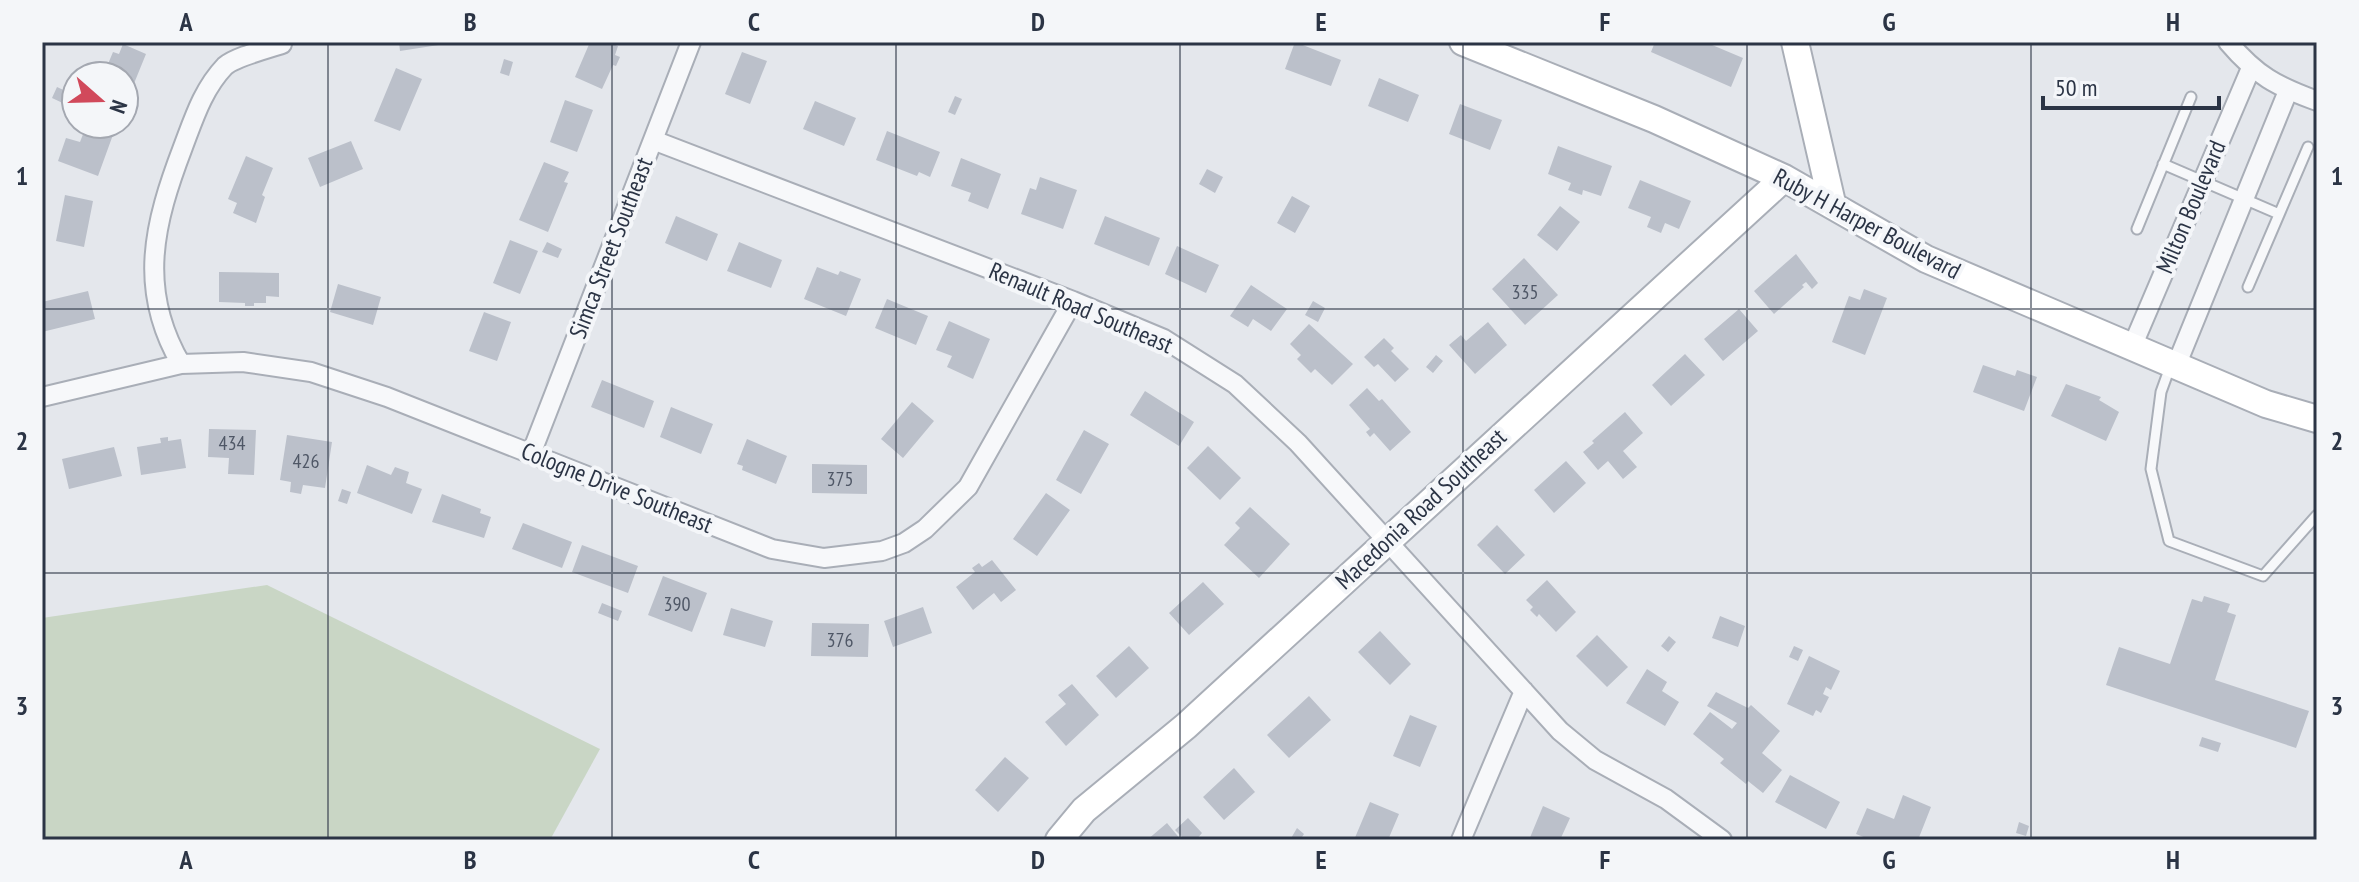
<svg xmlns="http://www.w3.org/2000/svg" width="2359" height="882" font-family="'PT Sans Narrow',sans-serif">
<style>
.green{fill:#c9d6c5}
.building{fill:#bbc0ca}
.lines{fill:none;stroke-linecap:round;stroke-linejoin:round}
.lane-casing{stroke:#a9aeb7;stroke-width:13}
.street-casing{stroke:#a9aeb7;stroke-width:22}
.secondary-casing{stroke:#a9aeb7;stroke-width:30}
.lane{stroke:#f7f8fa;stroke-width:9}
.street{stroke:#f7f8fa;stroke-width:18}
.secondary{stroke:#fff;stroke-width:26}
.grid{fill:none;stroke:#2b3445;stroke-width:2;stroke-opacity:0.55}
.labels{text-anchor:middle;stroke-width:8;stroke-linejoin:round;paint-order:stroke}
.number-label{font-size:20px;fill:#4f5766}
.street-label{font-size:24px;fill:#2b3445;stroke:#f4f6f9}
.neatline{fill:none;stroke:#2b3445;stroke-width:3}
.grid-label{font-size:26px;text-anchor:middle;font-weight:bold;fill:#2b3445}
</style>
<rect width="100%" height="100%" fill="#e4e7ec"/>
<path class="green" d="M267 585 600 749 550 840H42V618Z"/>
<path class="building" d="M399 42H445V44L400 51Z
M590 42H608L618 46 615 55 620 57 616 66 613 65 602 89 575 77Z
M1295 42 1341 60 1331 86 1285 69Z
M1655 42H1705L1743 58 1731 87 1651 52Z
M123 44 146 54 124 108V76H103L113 52 119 54Z
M742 52 767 61 750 104 725 94Z
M504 59 513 62 509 76 500 73Z
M396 68 422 79 400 131 374 121Z
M1379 78 1419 95 1408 122 1368 106Z
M57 87 72 94 67 105 52 98Z
M955 96 962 99 955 115 948 112Z
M565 100 593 110 577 152 550 142Z
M815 101 856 118 844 146 803 129Z
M1460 104 1502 120 1490 150 1449 134Z
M87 124 114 132 98 176 58 161 66 138 80 142Z
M887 131 940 152 930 177 919 172 917 176 876 160Z
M351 141 363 169 320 187 308 158Z
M1558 146 1612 166 1601 196 1583 190 1582 195 1568 190 1571 183 1548 174Z
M246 156 273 168 262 195 265 197 256 223 233 213 237 203 228 199Z
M961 158 1001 174 988 209 968 201 971 193 951 186Z
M544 162 569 172 564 182 568 183 548 232 519 220Z
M1207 169 1223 177 1215 193 1199 184Z
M1040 177 1077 190 1063 229 1021 214 1030 188 1036 190Z
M1640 180 1691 201 1679 229 1665 223 1661 233 1647 227 1651 217 1628 208Z
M65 195 93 201 84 247 56 241Z
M1292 196 1310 206 1295 233 1277 223Z
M1560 206 1580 222 1557 251 1537 235Z
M676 216 718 234 707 261 665 243Z
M1105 216 1160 238 1149 266 1094 244Z
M510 240 538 251 520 294 493 283Z
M547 242 562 249 558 258 542 252Z
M739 242 782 260 771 288 727 271Z
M1177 246 1219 265 1206 293 1165 274Z
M1796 254 1818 283 1812 289 1806 282 1802 285 1804 287 1774 314 1754 291Z
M1524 258 1558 295 1525 325 1492 289Z
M817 267 838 275 840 271 861 279 846 316 804 299Z
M219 272 279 273V297L266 296V303H254V306H245V303L219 302Z
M338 284 381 297 373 325 330 312Z
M1251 285 1287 309 1271 331 1253 319 1248 327 1230 316Z
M1864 289 1887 298 1865 355 1832 342 1849 296 1860 300Z
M88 291 95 319 42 332V302Z
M887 299 928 316 916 345 875 328Z
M1313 301 1325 308 1318 322 1305 315Z
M1739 309 1758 331 1723 361 1704 339Z
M484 312 511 322 497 361 469 351Z
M949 321 990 339 973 379 947 367 952 356 936 350Z
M1488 322 1507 345 1475 374 1449 345 1461 335 1466 341Z
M1309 324 1353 364 1332 385 1315 369 1311 373 1297 359 1301 355 1290 344Z
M1384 338 1394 348 1391 351 1409 369 1395 382 1378 364 1374 367 1364 357Z
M1685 354 1705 375 1671 406 1652 385Z
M1436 355 1443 361 1433 373 1426 367Z
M1983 365 2015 376 2017 370 2037 377 2024 411 1973 392Z
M602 380 654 401 644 428 591 407Z
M2066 384 2101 397 2099 400 2119 412 2106 441 2051 416Z
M1367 388 1379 401 1382 399 1411 432 1390 451 1374 433 1370 437 1366 432 1370 429 1349 405Z
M1145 391 1194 422 1179 446 1130 415Z
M912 402 934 421 903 458 881 439Z
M671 407 713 424 701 454 660 437Z
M1625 412 1643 433 1623 451 1637 467 1623 479 1608 461 1598 470 1583 452 1594 443 1592 441Z
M209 429 256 430 254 475 228 474 229 458 208 457Z
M1084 430 1109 444 1081 494 1056 480Z
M287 435 332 442 325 488 303 485 301 494 290 492 291 482 280 480Z
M168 437V441L181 439 186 468 141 475 137 447 161 443 160 438Z
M747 439 787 456 776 484 742 470 743 466 737 464Z
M1208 446 1241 478 1220 500 1187 468Z
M114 447 122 476 69 489 62 459Z
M1566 461 1586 483 1554 513 1534 490Z
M812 464 867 465V494L812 493Z
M367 465 391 475 395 467 409 472 406 483 422 489 412 514 357 493Z
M342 489 351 492 347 504 338 501Z
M1046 493 1070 510 1037 556 1013 539Z
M442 494 481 509 480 513 491 517 484 538 432 522Z
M1250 507 1290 544 1259 578 1224 545 1240 528 1235 523Z
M523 523 572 542 562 568 512 549Z
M1497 525 1525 555 1505 574 1477 545Z
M582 545 638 566 628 593 572 572Z
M992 560 1016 590 1001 602 994 593 973 610 956 587 975 572 972 568 979 563 982 567Z
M663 576 707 593 692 632 648 615Z
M1547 580 1576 612 1556 632 1539 614 1537 617 1530 610 1533 607 1526 600Z
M1203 582 1224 604 1189 635 1169 613Z
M2204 596 2230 604 2227 612 2236 615 2215 680 2309 711 2296 748 2106 685 2119 647 2170 664 2192 599 2202 602Z
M602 603 622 611 618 621 598 613Z
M923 607 932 633 893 647 884 621Z
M731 608 773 621 765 647 723 635Z
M1720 616 1745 626 1738 647 1712 638Z
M812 623 869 624 868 657 811 656Z
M1380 631 1411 664 1390 685 1358 652Z
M1597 635 1628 667 1607 687 1576 656Z
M1669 636 1676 642 1668 652 1661 646Z
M1129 646 1149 668 1116 698 1096 676Z
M1794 646 1803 650 1798 661 1789 657Z
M1809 656 1840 671 1831 690 1826 687 1823 694 1829 697 1821 713 1816 710 1813 716 1787 704Z
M1647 669 1667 682 1662 691 1679 702 1665 726 1626 703Z
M1072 684 1099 715 1066 746 1045 722 1066 704 1058 695Z
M1716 692 1748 708 1751 705 1780 731 1762 753 1782 770 1763 793 1748 781 1746 784 1720 763 1724 759 1693 734 1710 712 1732 729 1737 723 1707 706Z
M1309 696 1331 720 1289 758 1267 735Z
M1410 715 1437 726 1420 767 1393 756Z
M2202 737 2221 743 2218 752 2199 746Z
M1005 757 1029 778 998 812 975 790Z
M1234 768 1255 792 1224 820 1203 797Z
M1790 775 1840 802 1826 829 1775 802Z
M1903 795 1931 807 1918 840H1871L1856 834 1867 808 1894 819Z
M1370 802 1399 814 1388 840H1354Z
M1543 806 1570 818 1560 840H1529Z
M1188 818 1202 833 1196 840H1185L1175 830Z
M2019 822 2029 826 2026 836 2016 833Z
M1167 823 1181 840H1147Z
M1297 828 1304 834 1300 840H1290Z"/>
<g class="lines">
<g class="lane-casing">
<path id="lane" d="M2163 164 2279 214
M2137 229 2191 97
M2248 287 2308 147
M2170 367 2161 392 2151 469 2169 541 2263 576 2317 515"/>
</g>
<g class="street-casing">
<path id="street" d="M2228 42C2257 76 2276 86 2317 101
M653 140 1073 301 1164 339 1235 384 1298 443 1560 731 1595 760 1666 799 1722 840
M2132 347 2251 68
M181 364C137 289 154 223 183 147 194 118 203 89 225 66 235 57 267 49 282 44
M2176 366 2288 91
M42 397 181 364 243 362 311 372 387 397 772 549 824 558 882 551 904 543 925 529 968 487 1073 301
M531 454 691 42
M1461 840 1524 691"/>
</g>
<g class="secondary-casing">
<path id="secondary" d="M1463 42 1654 119 1784 178 1926 259 2266 404 2317 419
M1795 42 1832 203
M1059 840 1084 810 1186 726 1784 178"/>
</g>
<use href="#lane" class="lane"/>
<use href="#street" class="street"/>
<use href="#secondary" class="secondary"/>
</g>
<path class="grid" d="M328 42V840M612 42V840M896 42V840M1180 42V840M1463 42V840M1747 42V840M2031 42V840M42 309H2317M42 573H2317"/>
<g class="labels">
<g class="number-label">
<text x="1525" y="299">335</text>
<text x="232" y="450">434</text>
<text x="306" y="468">426</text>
<text x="840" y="486">375</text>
<text x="677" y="611">390</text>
<text x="840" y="647">376</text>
</g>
<g class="street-label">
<text transform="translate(2191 207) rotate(-67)" y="8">Milton Boulevard</text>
<text transform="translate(1867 224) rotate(28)" y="8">Ruby H Harper Boulevard</text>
<text transform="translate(611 248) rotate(-69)" y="8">Simca Street Southeast</text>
<text transform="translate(1081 308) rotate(23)" y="8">Renault Road Southeast</text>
<text transform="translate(617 488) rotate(22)" y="8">Cologne Drive Southeast</text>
<text transform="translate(1421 509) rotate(-43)" y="8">Macedonia Road Southeast</text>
</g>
</g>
<rect width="2359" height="882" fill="none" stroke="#f4f6f9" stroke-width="88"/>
<g transform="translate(100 100) rotate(110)"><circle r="38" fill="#f4f6f9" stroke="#a4a8b1" stroke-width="2"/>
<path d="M0-6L14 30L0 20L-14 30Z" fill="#d1495b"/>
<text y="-12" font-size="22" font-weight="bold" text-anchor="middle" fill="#2b3445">N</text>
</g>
<path d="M2043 96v12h176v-12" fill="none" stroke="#2b3445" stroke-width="4"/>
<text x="2055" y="96" font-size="24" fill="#2b3445" stroke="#f4f6f9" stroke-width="6" paint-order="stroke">50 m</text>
<rect x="44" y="44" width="2271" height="794" class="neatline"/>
<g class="grid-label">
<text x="186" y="31">A</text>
<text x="470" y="31">B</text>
<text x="754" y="31">C</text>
<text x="1038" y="31">D</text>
<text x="1321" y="31">E</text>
<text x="1605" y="31">F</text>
<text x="1889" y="31">G</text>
<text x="2173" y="31">H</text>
<text x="22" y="185">1</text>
<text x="2337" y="185">1</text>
<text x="22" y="450">2</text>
<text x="2337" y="450">2</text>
<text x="22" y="715">3</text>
<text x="2337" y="715">3</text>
<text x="186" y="869">A</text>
<text x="470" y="869">B</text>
<text x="754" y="869">C</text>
<text x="1038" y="869">D</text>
<text x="1321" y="869">E</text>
<text x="1605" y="869">F</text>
<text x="1889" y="869">G</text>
<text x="2173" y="869">H</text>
</g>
</svg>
